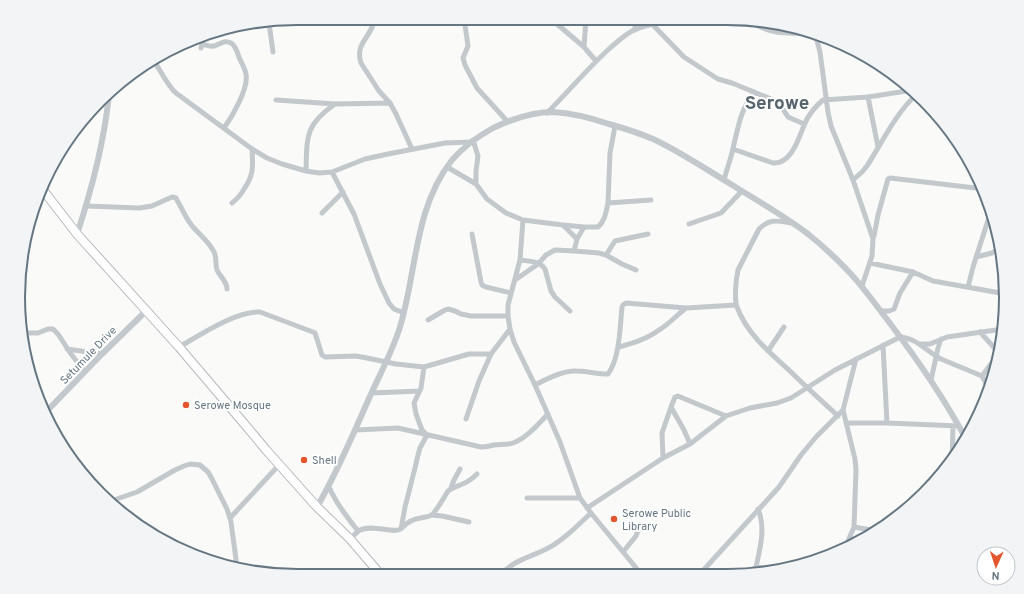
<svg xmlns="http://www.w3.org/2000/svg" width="1024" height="594" font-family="Overpass,sans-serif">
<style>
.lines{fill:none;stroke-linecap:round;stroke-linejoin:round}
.primary-casing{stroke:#b5babe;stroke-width:10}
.minor{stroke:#c3c8cc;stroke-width:5}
.tertiary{stroke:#c3c8cc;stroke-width:6}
.primary{stroke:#fff;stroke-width:8}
.poi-dot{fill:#e4572e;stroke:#fff;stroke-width:1.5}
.labels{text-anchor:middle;stroke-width:4;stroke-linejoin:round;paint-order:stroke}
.street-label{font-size:11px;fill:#657683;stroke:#fff}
.poi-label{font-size:11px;fill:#657683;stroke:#fff;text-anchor:start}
.town-label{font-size:19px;font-weight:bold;fill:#57646e;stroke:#fff}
.rim{fill:none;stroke:#657683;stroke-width:2}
</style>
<rect width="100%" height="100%" fill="#fafaf8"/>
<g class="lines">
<g class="primary-casing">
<path id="primary" d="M43 190 77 234 179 347 247 427 267 451 317 507 350 539 381 575"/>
</g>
<path class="minor" d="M374 18C374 36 354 42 361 63L379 91 390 103 396 114 412 149
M464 18 468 46 463 58 465 65 477 88 507 121
M550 18 584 47 596 61
M635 18V30
M748 19C767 36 792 33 815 33L820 52 828 112 831 126 853 180 873 239 872 256 862 286
M269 23 273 52
M652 24 684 57 707 72 718 79 732 83 776 101 779 103 788 117 804 124
M202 44C206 45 210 47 214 46 220 45 224 39 231 43 236 46 237 52 239 57 241 62 245 68 246 74 249 88 232 117 224 128
M584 47 586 18
M201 48 204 35
M154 61C161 71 167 85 176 93L252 149 267 158 282 164 306 171 319 173 332 172 365 159 388 154 445 143 470 142
M868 97 878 147
M276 100 335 104 390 103
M547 113C568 92 587 69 609 49 617 42 624 35 634 30 648 24 664 22 679 19
M473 140 478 156 476 171V184
M733 149 773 163C794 164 800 132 807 119 811 112 817 105 823 100L868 97 913 90
M447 167 476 184 487 199 506 213 523 220 563 225 577 239
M306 171C307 136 305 125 335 104
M332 172 354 214 380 284 389 303 394 309 404 313
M724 180C727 168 732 156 734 144 739 123 741 110 754 92
M853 180 862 172 867 166C883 141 895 114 917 94
M232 203C237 199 241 195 244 189 254 175 253 166 252 149
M608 203 610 153 615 126
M87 206 139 208 152 206 172 197 176 198 178 202C183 210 187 221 194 228 201 236 209 242 214 252 217 257 215 264 217 270 220 277 227 281 227 289
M322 213 343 192
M523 220 520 260 508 305V316L510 329 514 342 535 385 560 442 580 498 591 513 642 575
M792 223C778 221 770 218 759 229L738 270C736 279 734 299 737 307 747 334 770 353 791 372 806 387 822 401 838 416
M689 224 721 213 742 191
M563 225 584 227H598C605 221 606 212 608 203L651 200
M472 234 481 282 482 285 486 287 511 293
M874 236 878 215 888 179 890 178 984 189
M574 251 577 239 584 227
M606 255 615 241 648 234
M976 257 992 253 1001 247
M520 260C528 261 540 261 545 269L551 291 555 297 570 311
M870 263 913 272 933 281 1006 294
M515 280 538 264 546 255 555 250 574 251 599 253 606 255 622 264 636 270
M968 287 973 267 991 211
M881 311H889L894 309 900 293 913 272
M428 320 445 310 448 309 455 311 461 314 471 316H508
M980 332 999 353 982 376
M23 333H38L48 329H53L58 334 71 354 85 372
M920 344H930L947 337 1003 329
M883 345 887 423
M179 347C200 335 236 311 260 312L313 332 315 333 322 355 325 357 356 356 367 358 396 364 424 367 462 356 469 354H491L510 329
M619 347C633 343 647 339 659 330 669 324 677 315 686 308
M67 349 102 354
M768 351 784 327
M424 367 421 388 414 403 416 414 422 430 426 434
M931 380 938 348 941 339
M535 385C546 379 563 370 576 371 586 371 597 374 608 374 620 358 620 326 622 307L623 305 626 303 686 308 736 305
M372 393 420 391
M843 410 855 459 856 470 854 527 845 548
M466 419 479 381 491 354
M846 423H887L959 426
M356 430 398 428 481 447C486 447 489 446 494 445 500 444 507 445 513 443 527 438 538 424 548 414
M690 444 684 430 671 407 675 397 678 396 726 416
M663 458 662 433 671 407
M952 461 953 426
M329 487C336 503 347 517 358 531
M451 488 454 480 460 469
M527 498H580
M111 501 137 492 175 470 184 466 190 464 200 465 208 472 211 477 227 509 231 522 237 567
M587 508 663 458 690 444 726 416 750 408 777 403 791 398 835 370 900 337C917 338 927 352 941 359L982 376 989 389
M431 515 442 516 469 522
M230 518 279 465
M854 527 877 531
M402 528C407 522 412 519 421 518 424 517 427 517 430 516 435 514 445 496 448 491 452 488 456 487 460 485 466 483 472 479 477 474
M350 539C353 537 356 532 360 530 373 524 393 534 401 529L405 507 415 468 418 455 420 448 427 435
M623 552 636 536 640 526
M756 567C760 548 766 528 758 509
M501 575C514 558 538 556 555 544 568 536 579 524 591 513
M699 575 779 487 801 455 816 437 843 410 856 359
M746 575 756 567 767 568 774 570"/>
<path class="tertiary" d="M77 234C92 189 104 142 109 95
M45 413 102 354 146 311
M317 507C338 471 354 432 371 394 381 372 393 350 400 327 417 271 414 208 452 160 464 146 477 137 493 128 512 119 531 112 553 112 572 113 591 118 609 124 623 128 639 133 653 139 679 151 704 168 729 183 756 200 783 215 808 234 823 246 837 259 850 273 864 288 876 305 889 322 917 359 944 398 966 439"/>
<use href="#primary" class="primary"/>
</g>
<g class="poi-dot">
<circle cx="186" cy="405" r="4"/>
<circle cx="304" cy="460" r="4"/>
<circle cx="614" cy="519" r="4"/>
</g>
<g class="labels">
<g class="street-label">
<text transform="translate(88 355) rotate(-46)" y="4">Setumule Drive</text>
</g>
<g class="poi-label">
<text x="194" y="409">Serowe Mosque</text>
<text x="312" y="464">Shell</text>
<text x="622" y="517">Serowe Public<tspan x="622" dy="13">Library</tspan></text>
</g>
<g class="town-label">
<text x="777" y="109">Serowe</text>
</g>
</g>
<path d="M0 0H1024V594H0ZM297 25H727A272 272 0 0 1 999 297V297A272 272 0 0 1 727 569H297A272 272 0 0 1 25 297V297A272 272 0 0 1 297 25Z" fill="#f3f4f5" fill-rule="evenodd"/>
<path class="rim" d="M297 25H727A272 272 0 0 1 999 297V297A272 272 0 0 1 727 569H297A272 272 0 0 1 25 297V297A272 272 0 0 1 297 25Z"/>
<g transform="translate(996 566) rotate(183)"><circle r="19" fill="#ffffff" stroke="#c1c8cd"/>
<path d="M0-3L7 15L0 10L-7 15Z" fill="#e4572e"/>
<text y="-6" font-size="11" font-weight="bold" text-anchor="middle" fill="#657683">N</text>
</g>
</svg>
